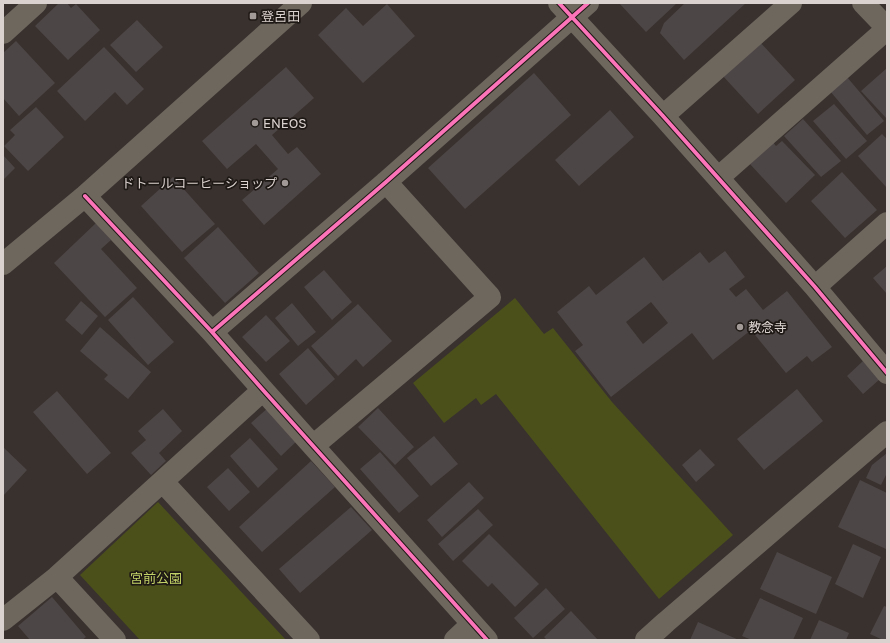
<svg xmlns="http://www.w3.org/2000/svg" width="890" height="643" font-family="'Golos Text','Noto Sans JP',sans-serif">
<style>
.green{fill:#4b501b}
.building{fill:#4d4646;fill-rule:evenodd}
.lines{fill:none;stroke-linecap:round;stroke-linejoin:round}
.minor{stroke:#6e675e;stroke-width:22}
.cycleway-casing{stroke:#1f1916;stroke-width:6}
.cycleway{stroke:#fb73b8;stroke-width:4}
.poi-dot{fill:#a19a96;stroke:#1f1916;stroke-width:1.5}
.labels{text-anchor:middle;stroke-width:3.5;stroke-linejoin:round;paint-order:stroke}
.poi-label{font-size:13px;fill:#dad2ce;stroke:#1f1916;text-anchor:start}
.park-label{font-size:13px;fill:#c3d267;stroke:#1f1916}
</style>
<rect width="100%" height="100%" fill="#38312e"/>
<path class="green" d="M515 298 544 334 553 328 612 402 733 535 659 599 496 394 481 405 476 398 444 423 413 383Z
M158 502 286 640H140L80 575Z"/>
<path class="building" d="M59 3H67L71 8 76 4 100 30 68 60 35 26Z
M619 3H677L646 32Z
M685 3H746L684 60 660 33 664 23Z
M387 4 415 36 363 83 318 35 346 8 363 26Z
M137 20 163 47 136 72 110 45Z
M16 41 55 83 19 116 3 98V53Z
M759 41 795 80 758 114 722 75Z
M104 47 144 89 127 105 115 92 85 121 57 91Z
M286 67 314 98 272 135 288 154 297 147 321 174 264 225 242 200 278 169 256 144 227 169 202 141Z
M887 68V119L861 91Z
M534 73 571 115 465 209 428 168Z
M847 77 884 121 867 135 830 91Z
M834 104 867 141 846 159 813 121Z
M36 107 64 137 28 171 4 146 15 135 10 130Z
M610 110 634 137 579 186 555 160Z
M803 119 841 161 821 177 784 136Z
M882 134 887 139V188L858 156Z
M772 141 776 146 782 141 815 175 786 203 749 163Z
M3 155 15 168 3 180Z
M842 172 877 210 845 238 811 201Z
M173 177 215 224 182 252 141 206Z
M96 223 111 240 101 249 137 288 105 317 54 263Z
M218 227 259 273 225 303 184 258Z
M725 251 745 277 729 289 736 297 746 289 763 310 787 291 832 347 812 362 807 356 786 373 751 330 713 360 692 333 611 397 575 351 583 345 557 312 589 286 596 295 644 257 663 281 700 252 709 263ZM651 302 668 323 643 344 626 322Z
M887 266V294L873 278Z
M324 270 352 302 332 320 304 287Z
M133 297 174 342 148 365 108 320Z
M81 301 98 316 82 335 65 320Z
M292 303 316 332 298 346 275 318Z
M358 304 392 341 363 367 356 359 338 376 311 346Z
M266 315 290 341 266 362 242 337Z
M100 327 151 372 128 399 104 379 108 375 80 351Z
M308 348 335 379 306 405 279 374Z
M863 361 880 379 863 394 847 376Z
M797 389 823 421 764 470 737 439Z
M57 391 111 453 87 474 33 412Z
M269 407 298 440 281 456 251 423Z
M378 408 414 447 395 465 358 427Z
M163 409 182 431 159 453 166 461 151 475 131 453 146 440 138 431Z
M434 436 458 464 431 486 407 458Z
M250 438 278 469 258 488 230 456Z
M3 447 27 470 3 496Z
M700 449 715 465 696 482 682 465Z
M380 452 419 496 399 513 360 469Z
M887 453V473L881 485 866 478 872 465Z
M311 461 335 487 262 552 239 527Z
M228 468 250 492 229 511 207 487Z
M860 480 887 493V548L886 549 838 527Z
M469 482 484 498 442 537 427 520Z
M351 507 372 530 300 593 279 569Z
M478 509 493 525 453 561 438 544Z
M489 534 539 584 515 607 492 583 488 587 462 561Z
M853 544 881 557 863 598 835 584Z
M777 552 832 577 816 614 760 589Z
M546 588 565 609 533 638 514 618Z
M52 597 86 637 82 640H30L18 626Z
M760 598 803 618 793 640H752L742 636Z
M884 606 887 607V640H883L870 634Z
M571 611 598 640H547L544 637Z
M819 620 849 633 846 640H810Z
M698 622 739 640H690Z"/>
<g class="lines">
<path class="minor" d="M559 3 663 116 815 287 887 373
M863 3 887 28
M3 33 36 3
M663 116 791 3
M718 178 887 29
M85 196 212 332 263 390 487 640
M3 264 85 196 301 3
M815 287 887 223
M212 332 386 182 588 3
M313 446 490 297 386 182
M163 482 309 640
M57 577 115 640
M3 620 57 577 263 390
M455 640 472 624
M646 640 666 622 887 432"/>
<g class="cycleway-casing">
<path id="cycleway" d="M559 3 663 116 815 287 887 373
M85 196 212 332 263 390 487 640
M212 332 386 182 588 3"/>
</g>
<use href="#cycleway" class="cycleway"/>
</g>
<g class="poi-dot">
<rect x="249" y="12" width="8" height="8" rx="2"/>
<circle cx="255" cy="123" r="4"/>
<circle cx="285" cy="183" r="4"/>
<circle cx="740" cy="327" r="4"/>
</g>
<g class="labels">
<g class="poi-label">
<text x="261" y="21">登呂田</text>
<text x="263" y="128">ENEOS</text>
<text x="277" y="188" text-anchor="end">ドトールコーヒーショップ</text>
<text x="748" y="332">教念寺</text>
</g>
<g class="park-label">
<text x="156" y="583">宮前公園</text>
</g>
</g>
<rect width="890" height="643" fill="none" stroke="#dad2ce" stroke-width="8"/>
</svg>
